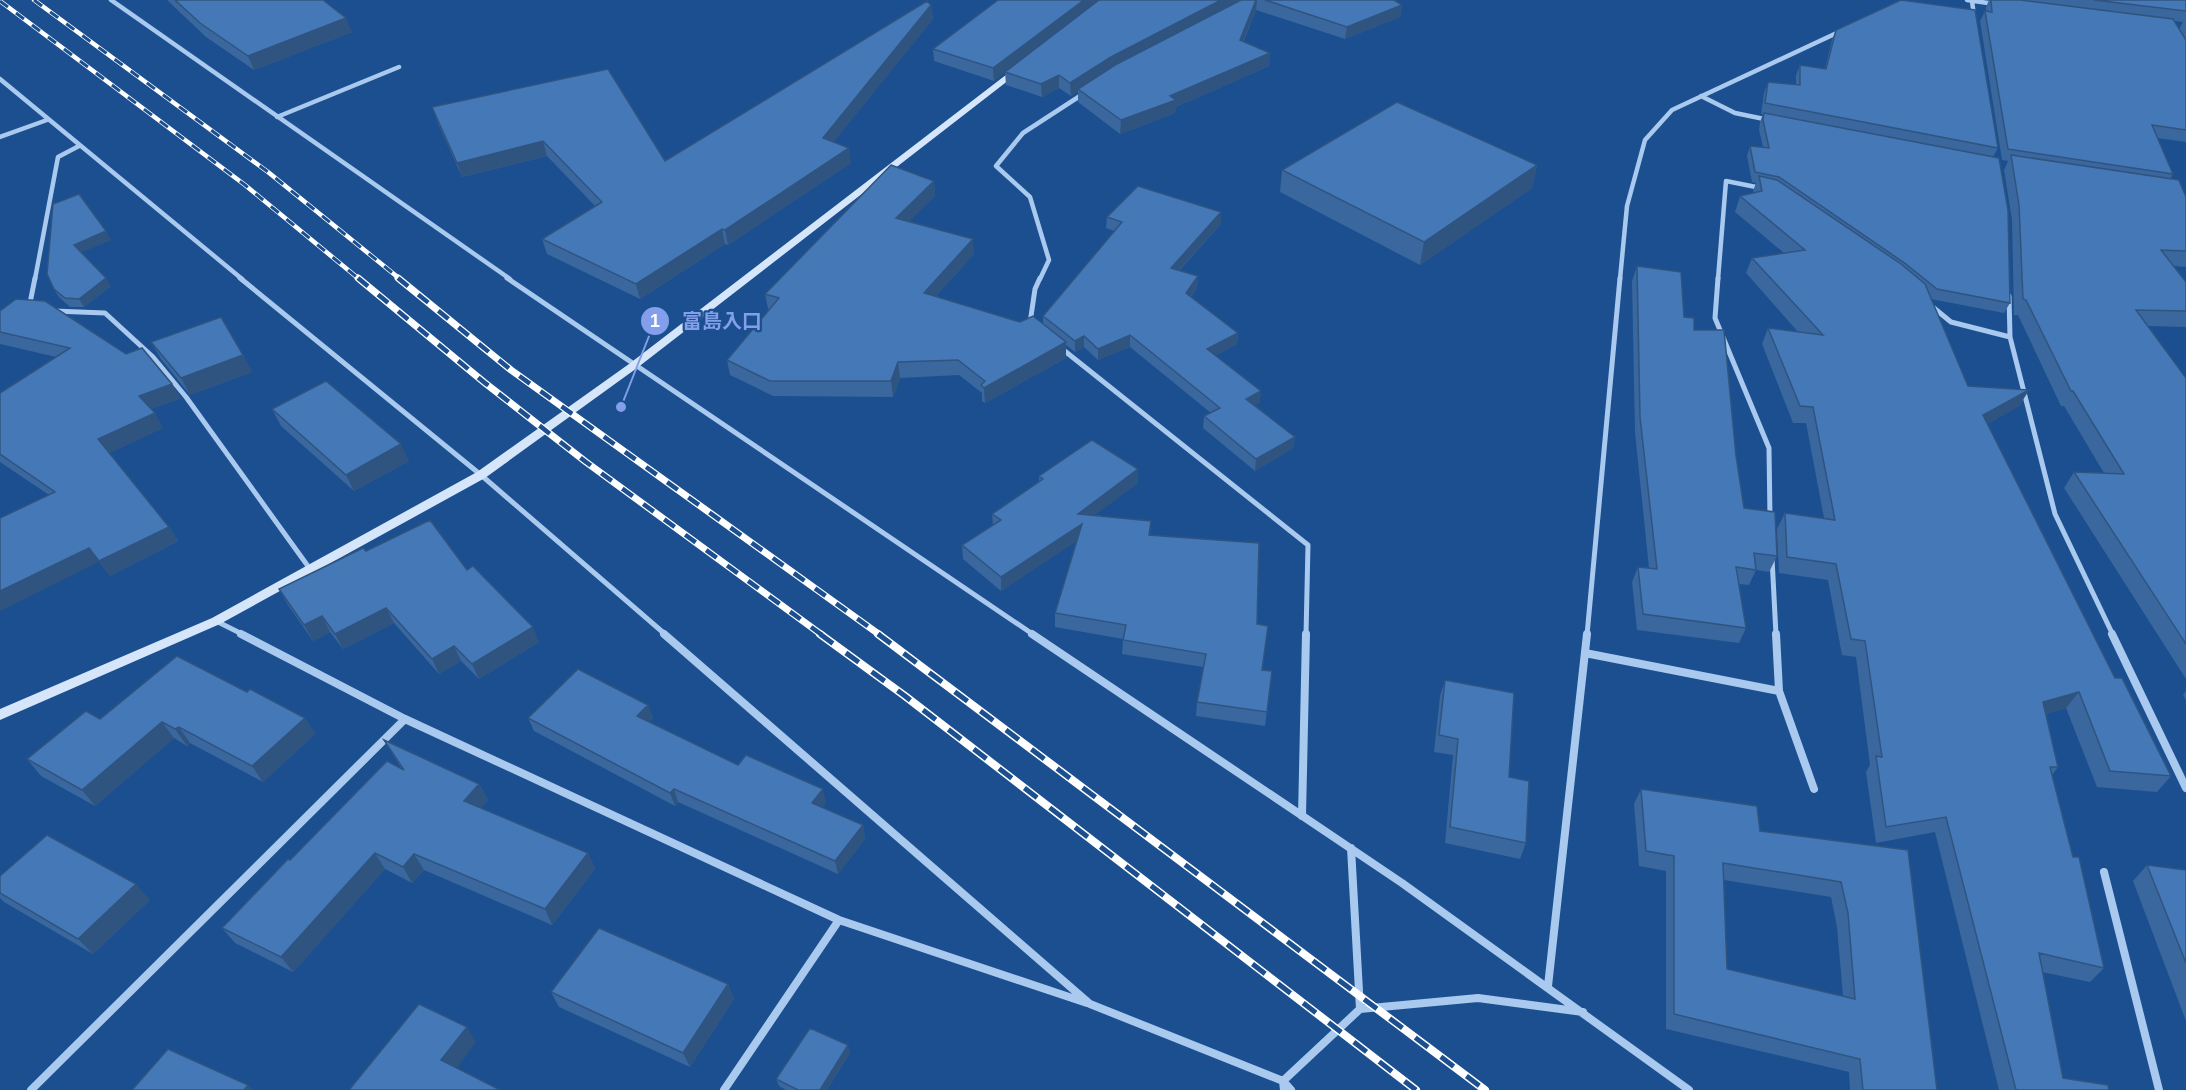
<svg xmlns="http://www.w3.org/2000/svg" width="2186" height="1090" font-family="Helvetica,'Noto Sans JP',sans-serif">
<style>
.lines{fill:none;stroke-linecap:round;stroke-linejoin:round}
.street-far2{stroke:#a9c9ee;stroke-width:4.5}
.street-far1{stroke:#a9c9ee;stroke-width:5}
.street{stroke:#a9c9ee;stroke-width:8}
.secondary{fill:#d6e6fa;fill-rule:evenodd}
.rail-far2-casing{stroke:#fff;stroke-width:4.5}
.rail-far1-casing{stroke:#fff;stroke-width:7}
.rail-casing{stroke:#fff;stroke-width:8}
.rail-far2{stroke:#1b4f8f;stroke-width:3;stroke-dasharray:10;stroke-linecap:butt}
.rail-far1{stroke:#1b4f8f;stroke-width:4.5;stroke-dasharray:13;stroke-linecap:butt}
.rail{stroke:#1b4f8f;stroke-width:5;stroke-dasharray:16;stroke-linecap:butt}
.wall{fill:#3a679d;fill-rule:evenodd}
.shaded-wall{fill:#305480}
.building{fill:#4478b7;stroke:#305480;stroke-width:1.5;fill-rule:evenodd}
.leader{fill:none;stroke:#839eea;stroke-width:2}
.callout-dot{fill:#839eea;stroke:#1b4f8f;stroke-width:2}
.mark-label{font-size:18px;text-anchor:middle;font-weight:bold;fill:#fff}
.callout-label{font-size:20px;text-anchor:middle;font-weight:bold;fill:#839eea;stroke:#1b4f8f;stroke-width:4.5;stroke-linejoin:round;paint-order:stroke}
</style>
<rect width="100%" height="100%" fill="#1b4f8f"/>
<g class="lines">
<path class="street-far2" d="M111 0 510 279
M1967 0 1995 4
M1972 1 1974 16
M0 79 242 279
M1701 96 1735 113 1769 120
M277 117 399 67
M0 137 47 120
M35 279 58 157 79 146
M1040 279 1049 260 1030 197 996 166 1023 133 1083 94
M1620 279 1627 206 1645 140 1672 110 1841 31
M1718 279 1726 181 1761 188"/>
<path class="street-far1" d="M240 278 481 475 666 635
M507 278 1034 635
M1718 278 1715 318 1769 448 1770 518
M2009 296 2010 337 2055 514 2113 635
M1929 304 1951 322 2010 337
M29 308 35 278
M54 311 105 313 153 357 186 397 310 569
M1030 323 1035 289 1040 278
M1061 348 1308 545 1306 635
M1772 558 1776 635
M216 621 244 635
M1587 635 1620 278"/>
<path class="street" d="M241 634 405 719 839 920 1087 1003
M664 634 1090 1004 1283 1081 1291 1090
M1032 634 1402 883 1689 1090
M1776 634 1779 691 1814 789
M2112 634 2186 788
M1585 653 1779 691
M1302 816 1306 634
M2104 872 2159 1090
M1548 986 1587 634
M1360 1009 1478 998 1583 1012
M31 1090 405 719
M724 1090 839 920
M1284 1090 1283 1081 1360 1009 1351 848"/>
<path class="secondary" d="M1015 68 1022 70 637 368 485 478 220 624 0 720V709L212 618 477 472 629 364Z"/>
<g class="rail-far2-casing">
<path id="rail-far2" d="M34 0 268 172 400 279
M0 1 245 185 359 279"/>
</g>
<g class="rail-far1-casing">
<path id="rail-far1" d="M358 278 485 383 586 462 822 635
M398 278 511 370 880 635"/>
</g>
<g class="rail-casing">
<path id="rail" d="M820 634 905 696 1416 1090
M878 634 1485 1090"/>
</g>
<use href="#rail-far2" class="rail-far2"/>
<use href="#rail-far1" class="rail-far1"/>
<use href="#rail" class="rail"/>
</g>
<path class="wall" d="M167 0H323L352 32 254 70 206 37Z
M998 0H1397V2L1402 5 1400 17 1345 39 1256 10 1244 41 1270 53 1269 66 1176 107 1175 113 1120 134 1078 102V91L1071 96 1059 88 1042 97 1006 85 1005 72 994 81 934 61 933 49Z
M1989 0H2186V142L2157 138 2173 174 2170 179 2186 197V267L2174 266 2186 282V327L2147 326 2186 378V679L2064 488 2074 472 2104 473 2064 406H2061L2018 315H2014L2012 220 2004 170 2008 161 2002 160 1980 21 1985 11H1986V7ZM2174 21 2183 22 2179 29Z
M931 5 933 19 833 142 851 163 728 245 725 244 640 299 547 254 542 239 595 206 547 156 462 177 437 121 432 107 665 161Z
M1836 30 1998 148 1993 157 2010 303 2004 313 1931 299 1968 386 2029 390 2019 406 1987 424 2115 678 2171 776 2157 792 2097 787 2066 708 2045 714 2058 767 2052 775 2073 857 2104 968 2090 982 2042 972 2063 1078 2109 1090H1999L1935 832 1876 843 1866 772 1870 765 1856 657 1842 655 1828 580 1779 573 1777 529 1785 513 1824 518 1806 423H1793L1762 344 1768 328 1798 332 1746 273 1752 258 1784 253 1735 212 1740 196 1754 193 1753 191 1756 183 1752 182 1747 156 1750 146 1763 147 1759 130 1760 122 1763 114H1761L1764 93 1768 82 1796 85V75L1800 65 1825 69 1832 40Z
M1537 165 1532 188 1420 265 1280 192 1282 170Z
M934 181 935 196 909 221 974 254 936 296 1020 322 1043 325V316L1114 231 1106 228 1107 217 1221 224 1179 271 1198 276 1197 288 1191 297 1238 333 1237 344 1215 356 1260 403 1255 405 1295 437 1293 448 1255 471 1203 428 1204 416 1211 413 1130 347 1098 360 1084 347 1075 352 1066 345V358L985 403 982 401V393L959 375 900 378 893 397 773 396 730 375 727 360 770 309H768L765 294Z
M53 204 111 240 81 252 111 286 84 307H70L59 297 54 289Z
M1637 266 1694 330 1736 456 1744 508 1777 556 1769 572 1756 570 1749 585 1739 584 1746 628 1739 643 1637 630 1632 582 1638 567 1649 568 1635 433 1632 281Z
M0 311 181 398 151 409 163 428 109 453 169 527 178 541 110 576 49 495 0 462V393L56 357 0 344Z
M151 342 243 355 252 372 190 395 161 359Z
M272 409 409 461 354 491 281 426Z
M1039 476 1138 483 1094 515 1151 521 1150 535 1257 624 1262 670 1272 671 1265 726 1196 716 1197 702 1203 667 1122 654 1123 639 1055 627V613L1076 541 1001 591 963 559 962 545 993 526 992 514 1039 481Z
M366 551 467 570 539 642 479 679 461 661 439 674 394 623 343 649 330 632 313 641 288 605 279 589Z
M1445 680 1509 777 1526 843 1520 859 1445 843 1453 755 1434 752 1440 696Z
M2186 691V700L2183 695Z
M247 692 305 718 315 734 263 782 190 743 187 746 174 738 95 806 41 776 27 759 100 719Z
M648 705 653 718 649 722 738 765 826 802 822 807 863 825 865 839 838 874 678 802 675 806 534 731 528 718Z
M384 740 479 784 488 800 481 808 588 853 595 869 552 925 424 870 412 883 385 869 293 972 235 943 222 928 290 860 401 768Z
M1641 789 1760 831 1908 850 1937 1090H1850L1849 1072 1666 1029V871L1639 866 1634 804ZM1724 880 1831 897 1837 927 1843 996 1727 969Z
M2147 865 2186 870V1021L2133 881Z
M0 876 150 900 93 954 4 902 0 898Z
M728 984 734 999 690 1067 559 1007 551 992Z
M850 1053 827 1090H786L779 1086 776 1079Z"/>
<path class="shaded-wall" d="M1084 0H1100L994 81 993 68Z
M1221 0H1244L1078 89V91L1071 96 1070 83 1111 57Z
M1256 0H1257L1256 10 1239 52 1240 40Z
M1394 0H1397L1396 7 1402 5 1400 17 1345 39 1347 27Z
M931 5 933 19 825 153 823 138Z
M346 18 352 32 254 70 248 56Z
M1270 53 1269 66 1176 107 1175 113 1120 134 1121 120 1170 96Z
M1059 75V88L1042 97 1041 84Z
M543 141 547 156 462 177 457 163Z
M849 148 851 163 728 245 725 230Z
M1537 165 1532 188 1420 265 1424 242Z
M934 181 935 196 898 233 896 218Z
M1221 212V224L1170 280 1171 268Z
M722 229 725 244 640 299 636 284Z
M106 231 111 240 79 253 74 245Z
M973 239 974 254 925 308 924 293Z
M1198 276 1197 288 1185 304 1186 293Z
M106 278 111 286 84 307 79 299Z
M1238 333 1237 344 1206 361 1207 349Z
M1130 335V347L1098 360V349Z
M1084 336V347L1075 352V341Z
M1066 342V358L985 403 984 388Z
M243 355 252 372 190 395 181 378Z
M898 362 900 378 893 397 891 381Z
M172 384 181 398 148 410 139 396Z
M2029 390 2019 406 1974 431 1983 415Z
M1261 391 1260 403 1245 410 1246 399Z
M155 413 163 428 107 454 98 439Z
M1295 437 1293 448 1255 471 1256 459Z
M401 444 409 461 354 491 346 475Z
M1138 469V483L1082 525V538L1001 591V577L1078 514Z
M169 527 178 541 110 576 99 561Z
M89 548 99 562 0 611V591Z
M386 608 394 623 343 649 335 634Z
M322 616 330 632 313 641 304 625Z
M533 627 539 642 479 679 472 664Z
M454 646 461 661 439 674 432 659Z
M2079 692 2066 708 2031 718 2043 702Z
M648 705 653 718 642 730 637 716Z
M305 718 315 734 263 782 252 766Z
M162 722 174 738 95 806 82 790Z
M179 727 190 743 187 746 175 729Z
M479 784 488 800 473 817 464 801Z
M674 789 678 802 675 806 670 793Z
M823 789 826 802 815 816 812 803Z
M863 825 865 839 838 874 835 861Z
M375 853 385 869 293 972 281 957Z
M588 853 595 869 552 925 545 909Z
M414 854 424 870 412 883 403 867Z
M136 884 150 900 93 954 78 939Z
M728 984 734 999 690 1067 683 1053Z
M467 1027 476 1042 452 1075 441 1060Z
M848 1045 850 1053 827 1090H820Z
M248 1085 254 1090H244Z"/>
<path class="building" d="M175 0H323L346 18 248 56 200 23Z
M998 0H1084L993 68 933 49Z
M1099 0H1221L1111 57 1070 83 1059 75 1041 84 1005 72Z
M1241 0H1256L1240 40 1270 53 1170 96 1176 100 1121 120 1078 89 1115 65Z
M1265 0H1394L1402 5 1347 27Z
M1901 0 1975 10 1998 148 1765 103 1768 82 1800 85V65L1826 69 1836 30Z
M1991 0H2020L2173 19 2186 40V130L2152 125 2173 174 2008 149 1985 11 1992 12Z
M2094 0H2186V11Z
M927 1 931 5 823 138 849 148 725 230 722 229 636 284 542 239 602 202 543 141 457 163 432 107 608 69 665 161Z
M1397 102 1537 165 1424 242 1282 170Z
M1764 113 1999 158 2008 210 2010 303 1937 289 1906 264 1779 177 1755 172 1750 146 1769 148 1763 120Z
M2011 155 2179 180 2186 197V251L2161 250 2186 282V311L2136 310 2186 378V644L2074 472 2124 474 2073 391H2071L2026 300 2023 299 2019 205Z
M891 165 934 181 896 218 973 239 924 293 1020 322 1033 316 1066 342 984 388 981 385 985 381 958 360 898 362 891 381H770L727 360 779 298 765 294Z
M1759 176 1777 180 1901 264 1925 284 1968 386 2029 390 1983 415 2115 678H2122L2171 776 2110 771 2079 692 2043 702 2058 767H2050L2073 857H2079L2104 968 2039 953 2063 1078 2108 1085 2109 1090H2016L1946 817 1886 827 1876 756 1882 757 1865 641 1851 639 1836 564 1787 557 1785 513 1835 520 1813 407 1800 406 1768 328 1823 335 1752 258 1805 250 1740 196 1762 191Z
M1138 186 1221 212 1171 268 1198 276 1186 293 1238 333 1207 349 1261 391 1246 399 1295 437 1256 459 1204 416 1220 408 1130 335 1098 349 1084 336 1075 341 1043 316 1122 222 1107 217Z
M79 194 106 231 74 245 106 278 79 299 65 298 54 289 47 274 53 204Z
M1637 266 1681 272 1684 317 1694 318V330H1724L1736 456 1744 508 1775 512 1777 556 1754 553 1756 570 1736 567 1746 628 1643 614 1638 567 1657 569 1640 417Z
M16 299 45 301 126 354 142 348 172 384 139 396 155 413 98 439 169 527 99 561 89 548 0 591V518L55 492 0 454V393L70 348 0 332V311Z
M221 317 243 355 181 378 151 342Z
M326 381 401 444 346 475 272 409Z
M1092 440 1138 469 1078 514 1151 521 1149 535 1259 543 1257 624 1268 626 1262 670 1272 671 1267 712 1197 702 1206 654 1123 640 1126 625 1055 613 1082 524 1001 577 962 545 1001 520 992 514 1043 479 1039 476Z
M430 520 467 570 473 566 533 627 472 664 454 646 432 659 386 608 335 634 322 616 304 625 279 589 363 548 366 551Z
M177 656 247 692 250 689 305 718 252 766 179 727 175 729 162 722 82 790 27 759 86 711 100 719Z
M578 669 648 705 637 716 738 765 746 755 823 789 812 803 863 825 835 861 674 789 670 793 528 718Z
M1445 680 1514 693 1509 777 1529 781 1526 843 1450 827 1458 739 1439 735Z
M384 740 479 784 464 801 588 853 545 909 414 854 403 867 375 853 281 957 222 928 288 859 290 860 387 761 404 770Z
M1641 789 1757 806 1760 831 1908 850 1937 1090H1863L1860 1059 1674 1014V856L1646 851ZM1723 863 1841 882 1848 913 1855 999 1727 969Z
M47 835 136 884 78 939 0 893V876Z
M2147 865 2186 870V963Z
M599 928 728 984 683 1053 551 992Z
M419 1004 467 1027 441 1060 500 1090H349Z
M810 1028 848 1045 820 1090H798L776 1079Z
M168 1049 248 1085 244 1090H132Z"/>
<path class="leader" d="M621 407L655 321"/>
<g class="callout-dot">
<circle cx="621" cy="407" r="6"/>
<circle cx="655" cy="321" r="15"/>
</g>
<g class="mark-label">
<text x="655" y="327">1</text>
</g>
<g class="callout-label">
<text x="722" y="328">富島入口</text>
</g>
</svg>
